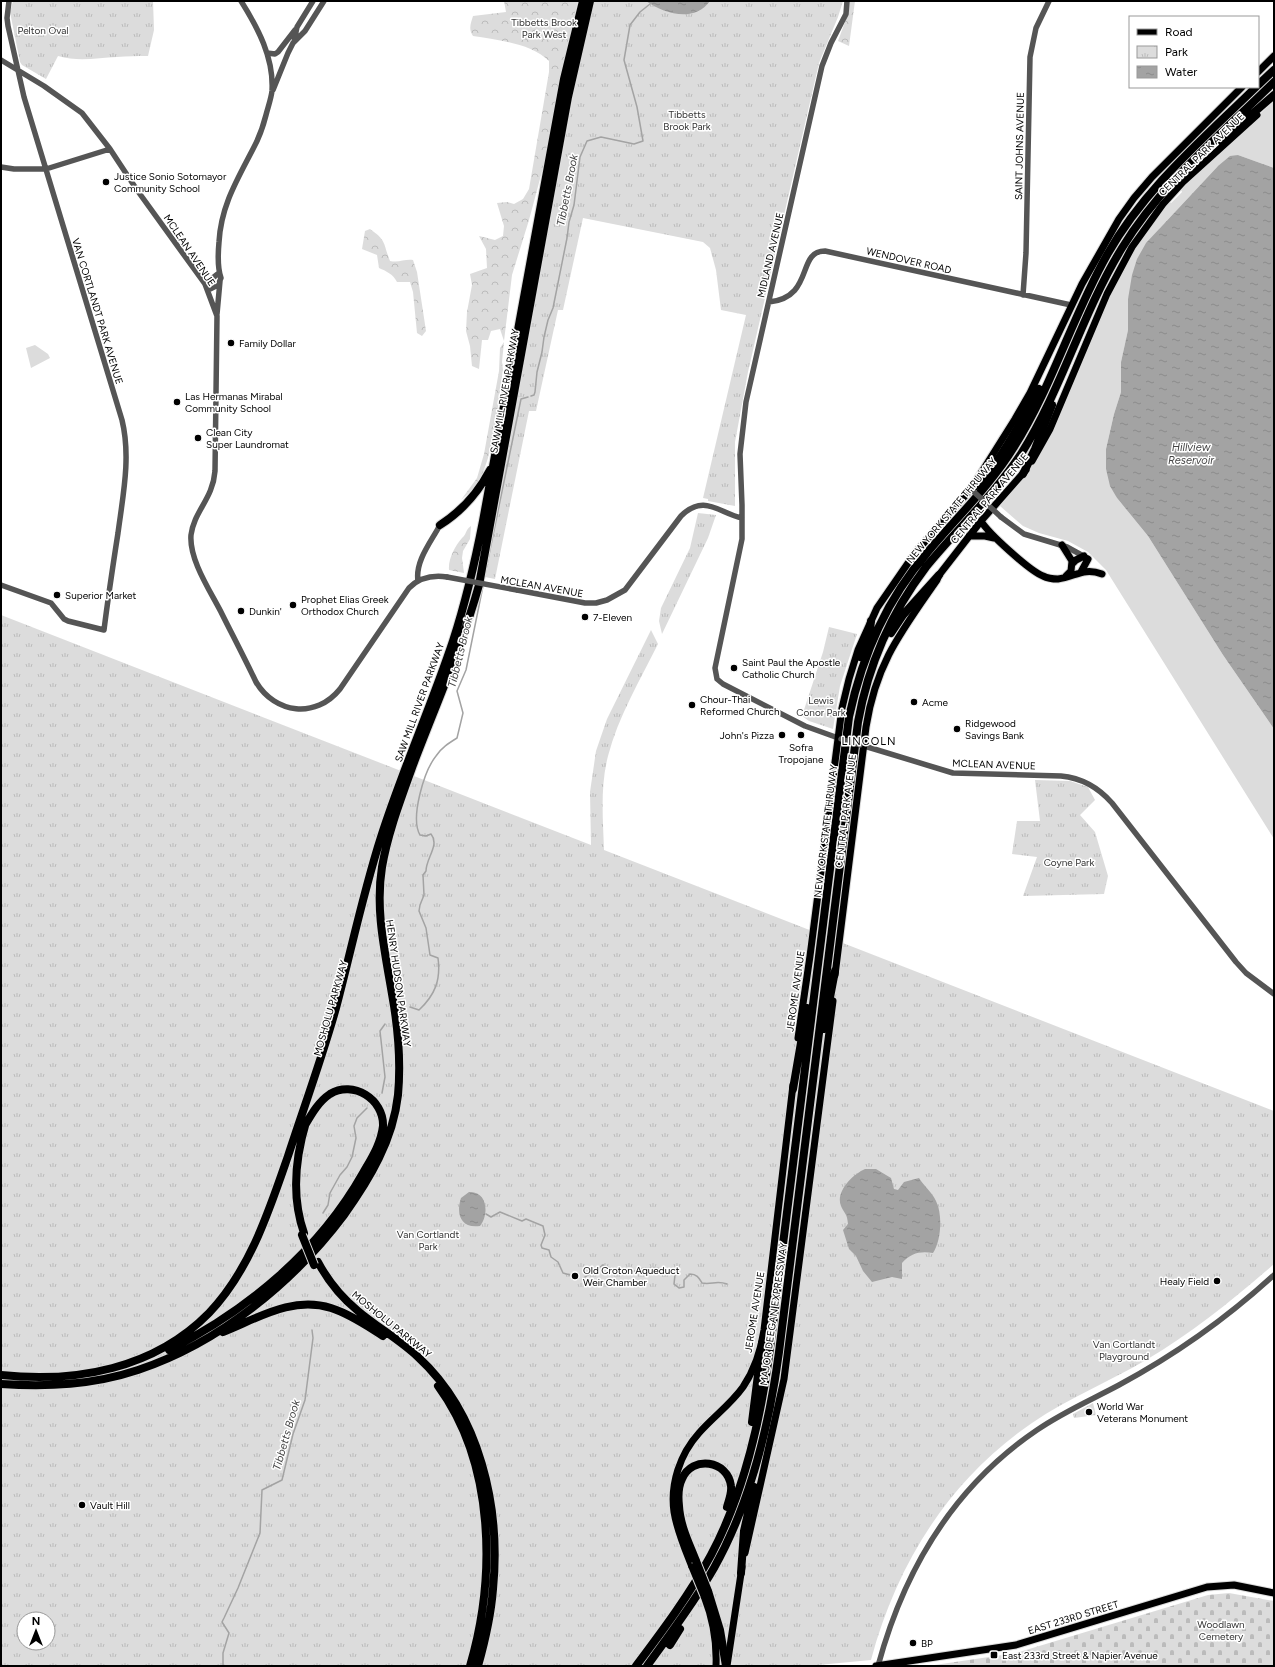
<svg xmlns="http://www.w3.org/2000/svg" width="1275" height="1667" font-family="Figtree,sans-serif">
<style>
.grass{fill:#dcdcdc}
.forest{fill:url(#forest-crowns)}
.cemetery{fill:url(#cemetery-stones)}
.park{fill:url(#park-tufts);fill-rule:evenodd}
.water{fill:url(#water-ripples)}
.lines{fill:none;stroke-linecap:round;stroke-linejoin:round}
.stream{stroke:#a3a3a3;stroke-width:1.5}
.major-casing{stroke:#dbdbdb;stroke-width:9}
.highway-casing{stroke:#dbdbdb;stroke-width:10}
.minor{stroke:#555;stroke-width:5.5}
.major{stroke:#000;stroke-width:7}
.highway{stroke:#000;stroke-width:8}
.major-bridge-casing{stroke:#dbdbdb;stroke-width:9;stroke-linecap:butt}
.highway-bridge-casing{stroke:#dbdbdb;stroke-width:10;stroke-linecap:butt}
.minor-bridge{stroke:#555;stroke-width:5.5}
.major-bridge{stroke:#000;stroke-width:7}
.highway-bridge{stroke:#000;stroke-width:8}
.poi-dot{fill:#000;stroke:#fff;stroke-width:1.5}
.labels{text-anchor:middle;stroke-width:3;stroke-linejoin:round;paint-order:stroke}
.park-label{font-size:10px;fill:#333;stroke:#fff}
.street-label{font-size:10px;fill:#000;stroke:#fff}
.poi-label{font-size:10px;fill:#000;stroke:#fff;text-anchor:start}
.water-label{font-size:11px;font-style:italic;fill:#444;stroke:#fff}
.neighbourhood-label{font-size:11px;letter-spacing:1px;fill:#000;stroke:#fff}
</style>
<defs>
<pattern id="forest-crowns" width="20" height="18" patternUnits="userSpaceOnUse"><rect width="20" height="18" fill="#dcdcdc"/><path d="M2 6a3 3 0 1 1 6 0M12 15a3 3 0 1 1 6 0" fill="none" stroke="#bbb"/></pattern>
<pattern id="cemetery-stones" width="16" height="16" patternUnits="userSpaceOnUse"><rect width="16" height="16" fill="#dcdcdc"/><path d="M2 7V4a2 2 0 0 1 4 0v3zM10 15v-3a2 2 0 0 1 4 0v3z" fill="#bbb"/></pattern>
<pattern id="park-tufts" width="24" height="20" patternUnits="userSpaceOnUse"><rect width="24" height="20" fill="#dcdcdc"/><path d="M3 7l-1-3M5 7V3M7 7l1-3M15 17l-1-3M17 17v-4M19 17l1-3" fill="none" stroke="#bbb"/></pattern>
<pattern id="water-ripples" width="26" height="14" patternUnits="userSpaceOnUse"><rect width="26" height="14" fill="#a3a3a3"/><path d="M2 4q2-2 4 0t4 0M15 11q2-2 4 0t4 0" fill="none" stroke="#8b8b8b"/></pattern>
</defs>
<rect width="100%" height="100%" fill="#fff"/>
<path class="grass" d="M1274 101V168L1238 155 1218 166 1160 228 1128 299V330L1121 362V392L1114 414 1106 449V469L1117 498 1148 536 1223 655 1274 729V839L1106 570 1088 552 1068 541 1039 533 1023 526 1000 506 1020 480 1073 383 1120 274 1132 249 1168 201 1171 203 1182 192 1180 188Z
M35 345 48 354 50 358 31 368 26 348Z"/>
<path class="forest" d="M504 1H578L564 61 544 165V164L529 220 512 275 504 341 500 329 491 331 488 340H482L479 369 472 366 470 346 466 331 467 312 472 285 470 274 487 268 486 249 479 236 495 240 503 236 504 226 497 203 507 202 514 204 523 199 529 189 549 72V61C531 43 497 40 473 36 468 29 471 23 473 16L506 12Z
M849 1H855L849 46 838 41 849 11Z
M370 229C387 241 383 243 390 261 399 263 404 259 413 260L417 272 426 331 422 336 417 333 413 292 410 282H397C393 274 386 271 379 268L377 255 362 249 365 231Z
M504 342 502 362 503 370C498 402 495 447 481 477 477 486 469 493 461 500L477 478 484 454 499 371 500 348Z
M471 526 470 539 463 551 462 558 464 573 449 570C448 559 455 546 462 538 467 534 465 530 471 526Z"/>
<path class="cemetery" d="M1229 1593 1274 1601V1666H928L1016 1653 1208 1595Z"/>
<path class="park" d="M13 1H153L154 30 148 56C137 56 127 56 117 57 97 58 78 62 58 56L46 79 22 65 20 62 10 12Z
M594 1H843L838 17 819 63 748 372 735 442V506L708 501V499L703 498 746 315 721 310 716 270 710 248 703 242 583 218 563 310H558L536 411H529L495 579 485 577 584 36Z
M698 513 716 515 708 538 662 634 659 621 661 608 690 548Z
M1 615 591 845 590 792 596 751 607 719 651 630 658 644C640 680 618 717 608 756 600 787 603 819 604 850L1274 1111V1264C1234 1299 1192 1333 1146 1360 1109 1382 1068 1398 1032 1423 949 1480 897 1563 871 1660L808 1666H1ZM24 1619H48V1643H24Z
M829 627 857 634 840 686 833 729 809 721 802 716 823 652Z
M1035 780 1070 781 1088 787 1095 800 1080 815 1095 832 1108 876 1104 894 1023 896 1037 857 1012 854 1017 821H1040Z
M1093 1403 1096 1415 1074 1418 1073 1414Z"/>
<path class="water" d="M646 1H710C694 23 665 14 646 1Z
M1238 155 1274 168V729L1223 655 1148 536 1117 498 1110 486 1106 469V449L1114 414 1121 392V362L1128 330V299L1132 275 1137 259 1146 243 1218 166 1230 156Z
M865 1169H876L891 1178 894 1189 898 1190 904 1182 919 1178C924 1186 932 1192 936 1201 943 1215 941 1241 933 1253 920 1251 911 1253 902 1263V1279L892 1277 872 1282 863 1271 856 1256 849 1249 843 1230 848 1224C847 1213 845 1215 841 1206 835 1192 853 1174 865 1169Z
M469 1192C488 1191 489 1215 480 1226 460 1229 456 1213 461 1198Z"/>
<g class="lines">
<path class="stream" d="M531 396 534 395 535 392 537 372 542 352 544 337 548 320 553 308 567 238 569 222 574 205 580 157 587 141 601 137 634 144 643 141 637 107 624 60 630 25 640 12 650 4
M484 579 521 399 528 397
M410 1007 419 1010C435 995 441 980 438 958L430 955 426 928 419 911 420 905 424 895 423 875 426 871C426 858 440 845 431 834L426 836 420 835C410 818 424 771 436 756 441 748 449 743 457 738L463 713 457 691 466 670 483 586
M382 1093 385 1077 380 1031 385 1024
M323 1213 328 1205 330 1193 340 1175 347 1167 352 1157 356 1138 354 1126 357 1118 367 1108
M486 1214 491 1217 500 1212 522 1221 526 1219 543 1226 545 1235 541 1245 542 1248 549 1250 551 1257 558 1262 563 1273 570 1275
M582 1279 603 1265C612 1270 620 1273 630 1272 635 1272 641 1268 646 1268 655 1268 668 1268 675 1275L674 1284 679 1288 684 1287V1280L690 1274C697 1274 699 1278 702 1283 712 1285 716 1280 727 1284
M223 1666V1653L229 1633 222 1622 224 1618 238 1588 260 1533 262 1490 282 1480 293 1434 305 1400 313 1338 312 1330"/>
<g class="major-casing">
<path id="major" d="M1258 72 1274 56
M1032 461 1050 429 1107 294 1132 247 1163 204 1183 182 1257 115
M981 521C988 533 1030 571 1043 576 1047 578 1053 579 1058 579 1075 577 1083 567 1102 574
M969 536H985L994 538
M1062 545 1072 561 1071 571 1066 576
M1072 564 1076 560 1084 556
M1081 572 1088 559
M835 975 866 727C876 663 901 632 937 580L939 575 981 521 1026 470
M798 1038 810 956 842 708 849 679 858 650 877 608 915 553 971 489 1015 419 1030 393 1082 284 1119 219 1134 198 1152 177 1242 87
M745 1553 784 1379 833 1001
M692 1567C685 1549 677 1531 674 1512 670 1484 680 1454 699 1433 713 1417 731 1404 743 1387 755 1369 761 1350 764 1330L793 1085
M704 1596C713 1619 717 1642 716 1666
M727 1666 742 1567
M876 1666 1016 1645 1207 1587 1234 1585 1274 1593"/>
</g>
<g class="highway-casing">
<path id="highway" d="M1258 85 1274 70
M1221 141 1274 95
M1023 474 1035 449 1052 405
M971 489C993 477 1026 412 1039 389
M440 525C462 511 478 493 490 470
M891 633 903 615 939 575
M860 657 870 630 871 621
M824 1029 835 971
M793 1089 807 1008
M304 1233C291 1196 295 1159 306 1122
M318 1262C328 1281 341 1297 358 1311 377 1327 400 1340 418 1357 480 1414 501 1507 493 1589 491 1615 485 1641 478 1666
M223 1332C258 1318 292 1296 331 1308 350 1314 367 1326 383 1336
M169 1350C248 1310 319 1251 363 1173 371 1159 381 1144 383 1126 384 1099 353 1080 330 1094 318 1102 311 1115 304 1127
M1 1375C76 1383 154 1369 209 1313 250 1270 269 1211 288 1156 304 1107 322 1058 336 1008 351 951 363 893 381 837 402 771 431 707 453 641 466 601 475 562 483 521L564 79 583 1
M1 1384C48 1387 93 1385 138 1370 219 1343 293 1283 344 1215 370 1179 393 1140 398 1095 401 1062 398 1027 392 994 385 952 375 910 382 867 388 832 401 799 413 765 435 707 462 646 479 585L568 97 590 1
M438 1386C495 1464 496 1577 470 1666
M752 1422 762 1343
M696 1561C689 1543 680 1525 679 1506 678 1497 678 1487 682 1479 692 1455 728 1460 731 1486 732 1493 729 1500 727 1507
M741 1573 744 1531 754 1487
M708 1591 720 1630 726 1666
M670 1645 680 1629
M636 1666C663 1630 690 1594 711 1555 745 1491 761 1419 770 1348L849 717C862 656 886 600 927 553 956 518 990 486 1014 447 1052 387 1072 317 1107 255 1144 189 1203 139 1256 87
M647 1666C670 1634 694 1603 714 1568 751 1502 769 1427 779 1352L858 722C868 666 891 613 926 567 957 529 994 495 1021 454 1062 389 1082 313 1122 248 1161 184 1221 134 1274 82"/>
</g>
<path class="minor" d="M294 42 297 27 313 1
M267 53 275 54 278 52 295 30
M1 60 44 86 82 113 110 149 137 190 205 284 217 316 215 471C213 499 194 511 191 535 189 560 211 592 222 614 233 636 245 659 256 682 275 714 316 719 340 689L409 588C419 578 433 575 447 577
M273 90 288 53 293 43 305 31 324 1
M1 167 14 169H46L110 149
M205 284 219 273
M208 290 218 285 221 278C217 267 218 253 219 242 221 206 237 180 253 149 259 138 263 127 266 115 268 107 271 99 272 91 274 58 258 28 241 1
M1023 295 1026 253 1030 57 1036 28 1049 1
M769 302C815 297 796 251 825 251L1071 305
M217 314 220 281
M1001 517 1024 534 1067 547 1087 558
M418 581C415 561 431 542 440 525
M1 585 51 603 64 619 68 621 104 630C108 598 113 565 118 533 123 495 131 457 122 420L24 97 8 26 7 18 9 1
M517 590 585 603H596L607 600 625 590 681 516C704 493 719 513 742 518
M841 739 805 726 723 684 717 679 715 668 742 539V505L740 454 746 402 822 66 831 43 846 14 847 1
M861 745 953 773 1061 776C1082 778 1098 787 1112 803L1236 962 1246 973 1274 994
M878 1666C904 1570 953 1487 1037 1430 1063 1412 1091 1400 1119 1385 1175 1355 1227 1318 1274 1275"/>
<use href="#major" class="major"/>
<use href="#highway" class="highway"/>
<g class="major-bridge-casing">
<path id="major-bridge" d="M692 1567 704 1596"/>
</g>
<g class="highway-bridge-casing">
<path id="highway-bridge" d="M302 1235 314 1265
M696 1561 708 1591"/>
</g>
<path class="minor-bridge" d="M974 492 1001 517
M447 577 517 590
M841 739 860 745"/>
<use href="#major-bridge" class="major-bridge"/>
<use href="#highway-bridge" class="highway-bridge"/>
</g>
<g class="poi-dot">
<circle cx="106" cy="182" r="4"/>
<circle cx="231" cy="343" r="4"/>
<circle cx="177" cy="402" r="4"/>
<circle cx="198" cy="438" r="4"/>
<circle cx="57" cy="595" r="4"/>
<circle cx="293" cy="605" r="4"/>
<circle cx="241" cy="611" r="4"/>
<circle cx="585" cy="617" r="4"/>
<circle cx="734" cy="668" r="4"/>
<circle cx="914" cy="702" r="4"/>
<circle cx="692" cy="705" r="4"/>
<circle cx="957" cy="729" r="4"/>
<circle cx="782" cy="735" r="4"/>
<circle cx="801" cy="735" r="4"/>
<circle cx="575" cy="1276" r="4"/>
<circle cx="1217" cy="1281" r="4"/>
<circle cx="1089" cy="1412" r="4"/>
<circle cx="82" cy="1505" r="4"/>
<circle cx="913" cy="1643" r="4"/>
<rect x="990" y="1651" width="8" height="8" rx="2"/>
</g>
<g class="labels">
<g class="park-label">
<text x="544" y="26">Tibbetts Brook<tspan x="544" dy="12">Park West</tspan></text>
<text x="43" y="34">Pelton Oval</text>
<text x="687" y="118">Tibbetts<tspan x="687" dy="12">Brook Park</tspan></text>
<text x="821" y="704">Lewis<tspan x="821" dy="12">Conor Park</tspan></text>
<text x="1069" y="866">Coyne Park</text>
<text x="428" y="1238">Van Cortlandt<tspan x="428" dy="12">Park</tspan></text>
<text x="1124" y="1348">Van Cortlandt<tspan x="1124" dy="12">Playground</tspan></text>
<text x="1221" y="1628">Woodlawn<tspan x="1221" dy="12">Cemetery</tspan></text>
</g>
<g class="street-label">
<text transform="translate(1019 146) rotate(-89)" y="4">SAINT JOHNS AVENUE</text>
<text transform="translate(1201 154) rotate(-44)" y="4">CENTRAL PARK AVENUE</text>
<text transform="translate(190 250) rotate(56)" y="4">MCLEAN AVENUE</text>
<text transform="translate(770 255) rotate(-77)" y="4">MIDLAND AVENUE</text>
<text transform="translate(909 260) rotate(13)" y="4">WENDOVER ROAD</text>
<text transform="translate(98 311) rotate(73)" y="4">VAN CORTLANDT PARK AVENUE</text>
<text transform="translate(504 391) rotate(-80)" y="4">SAW MILL RIVER PARKWAY</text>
<text transform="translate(989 498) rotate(-50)" y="4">CENTRAL PARK AVENUE</text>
<text transform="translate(951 510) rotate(-50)" y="4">NEW YORK STATE THRUWAY</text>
<text transform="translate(542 586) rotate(10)" y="4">MCLEAN AVENUE</text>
<text transform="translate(419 702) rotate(-70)" y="4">SAW MILL RIVER PARKWAY</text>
<text transform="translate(994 764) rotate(2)" y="4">MCLEAN AVENUE</text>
<text transform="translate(845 811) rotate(-83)" y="4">CENTRAL PARK AVENUE</text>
<text transform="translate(825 831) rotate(-83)" y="4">NEW YORK STATE THRUWAY</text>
<text transform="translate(399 983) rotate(82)" y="4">HENRY HUDSON PARKWAY</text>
<text transform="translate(795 991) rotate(-82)" y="4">JEROME AVENUE</text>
<text transform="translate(330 1008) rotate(-74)" y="4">MOSHOLU PARKWAY</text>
<text transform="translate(754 1312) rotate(-81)" y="4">JEROME AVENUE</text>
<text transform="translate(773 1314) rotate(-82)" y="4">MAJOR DEEGAN EXPRESSWAY</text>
<text transform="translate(392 1324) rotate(39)" y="4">MOSHOLU PARKWAY</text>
<text transform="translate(1073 1617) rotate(-17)" y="4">EAST 233RD STREET</text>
</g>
<g class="poi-label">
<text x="114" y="180">Justice Sonio Sotomayor<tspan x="114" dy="12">Community School</tspan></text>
<text x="239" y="347">Family Dollar</text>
<text x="185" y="400">Las Hermanas Mirabal<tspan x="185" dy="12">Community School</tspan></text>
<text x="206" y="436">Clean City<tspan x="206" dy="12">Super Laundromat</tspan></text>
<text x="65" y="599">Superior Market</text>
<text x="301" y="603">Prophet Elias Greek<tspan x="301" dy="12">Orthodox Church</tspan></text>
<text x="249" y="615">Dunkin'</text>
<text x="593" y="621">7-Eleven</text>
<text x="742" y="666">Saint Paul the Apostle<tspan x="742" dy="12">Catholic Church</tspan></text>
<text x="700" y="703">Chour-Thai<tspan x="700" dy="12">Reformed Church</tspan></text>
<text x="922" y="706">Acme</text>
<text x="965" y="727">Ridgewood<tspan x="965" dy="12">Savings Bank</tspan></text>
<text x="774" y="739" text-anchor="end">John's Pizza</text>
<text x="801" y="751" text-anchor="middle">Sofra<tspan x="801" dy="12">Tropojane</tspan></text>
<text x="583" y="1274">Old Croton Aqueduct<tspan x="583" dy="12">Weir Chamber</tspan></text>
<text x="1209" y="1285" text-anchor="end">Healy Field</text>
<text x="1097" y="1410">World War<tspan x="1097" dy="12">Veterans Monument</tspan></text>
<text x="90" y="1509">Vault Hill</text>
<text x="921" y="1647">BP</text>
<text x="1002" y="1659">East 233rd Street &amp; Napier Avenue</text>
</g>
<g class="water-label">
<text transform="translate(567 190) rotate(-79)" y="4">Tibbetts Brook</text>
<text x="1191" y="451">Hillview<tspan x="1191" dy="13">Reservoir</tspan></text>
<text transform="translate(460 652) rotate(-76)" y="4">Tibbetts Brook</text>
<text transform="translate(286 1435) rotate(-74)" y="4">Tibbetts Brook</text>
</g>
<g class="neighbourhood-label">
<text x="869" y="745">LINCOLN</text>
</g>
</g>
<rect width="1275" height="1667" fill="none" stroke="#000000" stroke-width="4"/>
<rect x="1129" y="16" width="130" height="72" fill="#ffffff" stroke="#999999"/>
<rect x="1137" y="29" width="20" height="6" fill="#000000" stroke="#999999"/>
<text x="1165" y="36" font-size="12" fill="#000000">Road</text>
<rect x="1137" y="46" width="20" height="12" fill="url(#park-tufts)" stroke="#999999"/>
<text x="1165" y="56" font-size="12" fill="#000000">Park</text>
<rect x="1137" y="66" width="20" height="12" fill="url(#water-ripples)" stroke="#999999"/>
<text x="1165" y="76" font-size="12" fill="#000000">Water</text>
<g transform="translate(36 1631)"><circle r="19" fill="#ffffff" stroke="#999999"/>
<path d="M0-3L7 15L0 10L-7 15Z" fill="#000000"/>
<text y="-6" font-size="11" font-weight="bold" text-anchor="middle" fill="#000000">N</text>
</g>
</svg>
